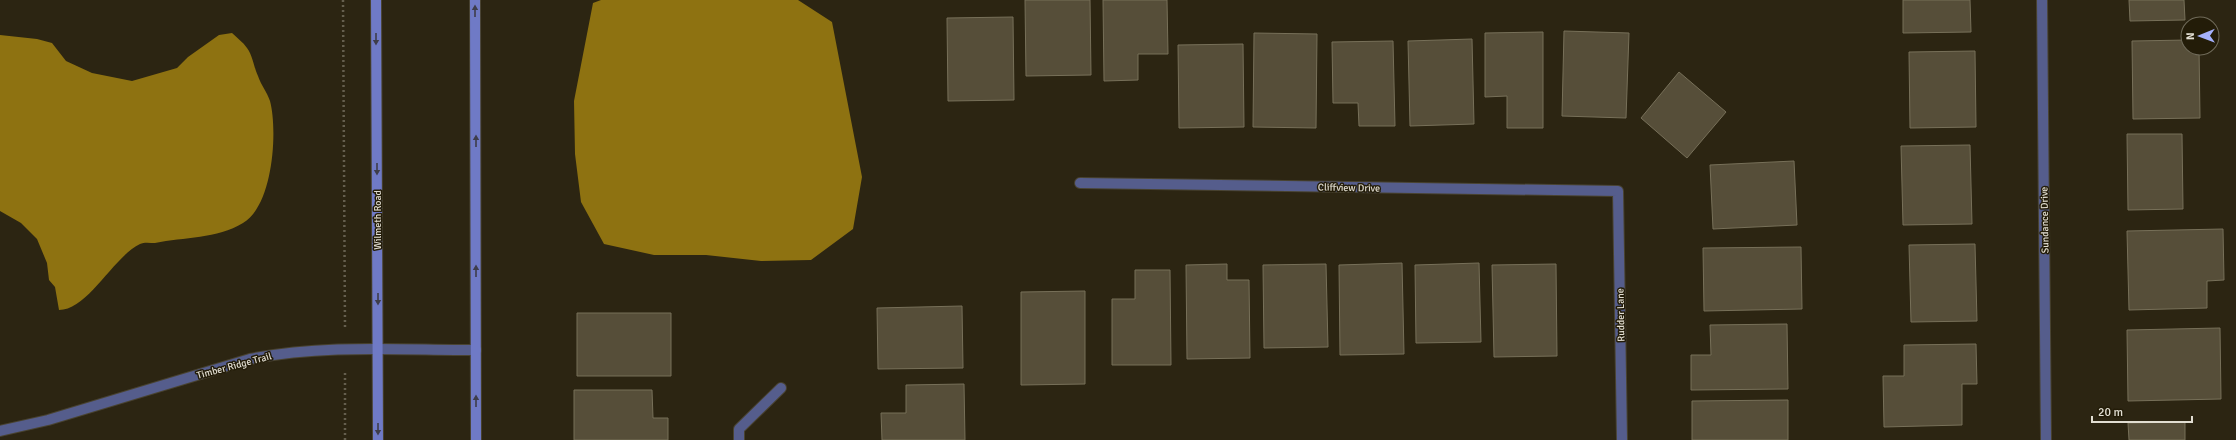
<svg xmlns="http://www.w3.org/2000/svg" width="2236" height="440" font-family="Signika,sans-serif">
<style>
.water{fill:#8e7211}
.building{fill:#564e39;stroke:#777059}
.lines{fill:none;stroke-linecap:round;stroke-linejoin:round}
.street-casing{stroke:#494331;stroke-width:12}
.secondary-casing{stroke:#494331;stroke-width:12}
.path{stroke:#655f4e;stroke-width:2.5;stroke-dasharray:2 3;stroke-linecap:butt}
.street{stroke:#555d8c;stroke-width:10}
.secondary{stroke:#6f7ac6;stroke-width:10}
.oneway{fill:#3e3d4a}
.labels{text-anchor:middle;stroke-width:3;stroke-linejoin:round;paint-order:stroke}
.street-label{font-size:10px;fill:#e2ded2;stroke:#231c08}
</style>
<rect width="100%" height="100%" fill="#2c2512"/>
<path class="water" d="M601 0H798L832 22 862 177 853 229 811 260 761 261 706 255H654L604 244 581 202 575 154 574 101 593 3Z
M232 33C237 38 243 42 247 48 253 56 254 68 258 76 261 85 267 92 270 101 278 131 273 206 243 223 217 239 184 237 155 243 150 243 144 242 140 244 113 257 88 310 59 310L55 287 49 280 47 263 37 239 21 223 0 211V35L37 39 52 43 66 61 92 73 132 81 177 68 188 57 219 35Z"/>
<path class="building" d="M1025 0H1090L1091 75 1026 76Z
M1103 0H1167L1168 54H1138V80L1104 81Z
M1903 0H1970L1971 32 1903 33Z
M2129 0H2184L2185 20 2130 21Z
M1013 17 1014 100 948 101 947 18Z
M1564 31 1629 33 1626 118 1562 116Z
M1543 32V128H1507V96L1485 97V33Z
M1254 33 1317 34 1316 128 1253 127Z
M1472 39 1474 124 1410 126 1408 41Z
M2188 40V48H2199L2200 118 2133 119 2132 41Z
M1393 41 1395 126H1359L1358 103H1333L1332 42Z
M1243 44 1244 127 1179 128 1178 45Z
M1975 51 1976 127 1910 128 1909 52Z
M1679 72 1726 112 1687 158 1641 118Z
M2127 134H2182L2183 209 2128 210Z
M1970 145 1972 224 1903 225 1901 146Z
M1794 161 1797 225 1713 229 1710 165Z
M2223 229 2224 280 2207 281V308L2129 310 2127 231Z
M1975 244 1977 321 1911 322 1909 245Z
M1801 247 1802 309 1704 311 1703 248Z
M1402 263 1404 354 1340 355 1339 265Z
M1479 263 1481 342 1416 343 1415 265Z
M1227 264V280H1249L1250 358 1187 359 1186 265Z
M1326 264 1328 347 1264 348 1263 265Z
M1556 264 1557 356 1494 357 1492 265Z
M1135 270H1170L1171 365H1112V299H1135Z
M1085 291V384L1021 385V292Z
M962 306 963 368 878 369 877 308Z
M577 313H671V376H577Z
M1787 324 1788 389 1691 390V355H1711L1710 325Z
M2220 328 2221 399 2128 401 2127 330Z
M1976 344 1977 384H1962V425L1884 427 1883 376H1904V345Z
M964 384 965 440H882L881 413H906V385Z
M574 390H652L653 418H668V440H574Z
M1788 400V440H1692V401Z
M2185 422V440H2129L2128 423Z"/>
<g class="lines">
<g class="street-casing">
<path id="street" d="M2042 0 2046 440
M1080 183 1618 191 1622 440
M0 431 48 420 250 359C324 344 401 350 476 350
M739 440V429L781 388"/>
</g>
<g class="secondary-casing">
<path id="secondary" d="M376 0 378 440
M475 0 476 440"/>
</g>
<path class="path" d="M343 0 345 327
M345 440V372"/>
<use href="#street" class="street"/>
<use href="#secondary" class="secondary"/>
</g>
<defs><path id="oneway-solid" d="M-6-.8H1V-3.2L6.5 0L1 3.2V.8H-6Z"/></defs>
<g class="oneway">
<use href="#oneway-solid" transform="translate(475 11) rotate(-90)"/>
<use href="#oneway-solid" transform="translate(376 39) rotate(90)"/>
<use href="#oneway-solid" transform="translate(476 141) rotate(-90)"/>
<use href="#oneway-solid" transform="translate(377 169) rotate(90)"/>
<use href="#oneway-solid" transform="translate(476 271) rotate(-90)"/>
<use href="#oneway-solid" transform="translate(378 299) rotate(90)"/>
<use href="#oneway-solid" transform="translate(476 401) rotate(-90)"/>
<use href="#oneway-solid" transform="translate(378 429) rotate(90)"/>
</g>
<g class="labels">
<g class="street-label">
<text transform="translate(1349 187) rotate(1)" y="4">Cliffview Drive</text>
<text transform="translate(377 220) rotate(-90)" y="4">Wilmeth Road</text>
<text transform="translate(2044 220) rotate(-91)" y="4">Sundance Drive</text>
<text transform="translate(1620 315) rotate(-91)" y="4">Rudder Lane</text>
<text transform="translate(234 365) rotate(-15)" y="4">Timber Ridge Trail</text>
</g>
</g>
<g transform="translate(2200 36) rotate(269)"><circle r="19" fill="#231c08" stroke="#6f6a59"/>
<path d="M0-3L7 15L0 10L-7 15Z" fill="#a5b1fc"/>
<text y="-6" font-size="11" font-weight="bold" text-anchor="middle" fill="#e2ded2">N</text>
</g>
<path d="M2092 416v6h100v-6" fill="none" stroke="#e2ded2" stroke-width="2"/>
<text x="2098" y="416" font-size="12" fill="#e2ded2" stroke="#231c08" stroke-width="3" paint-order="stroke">20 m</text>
</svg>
